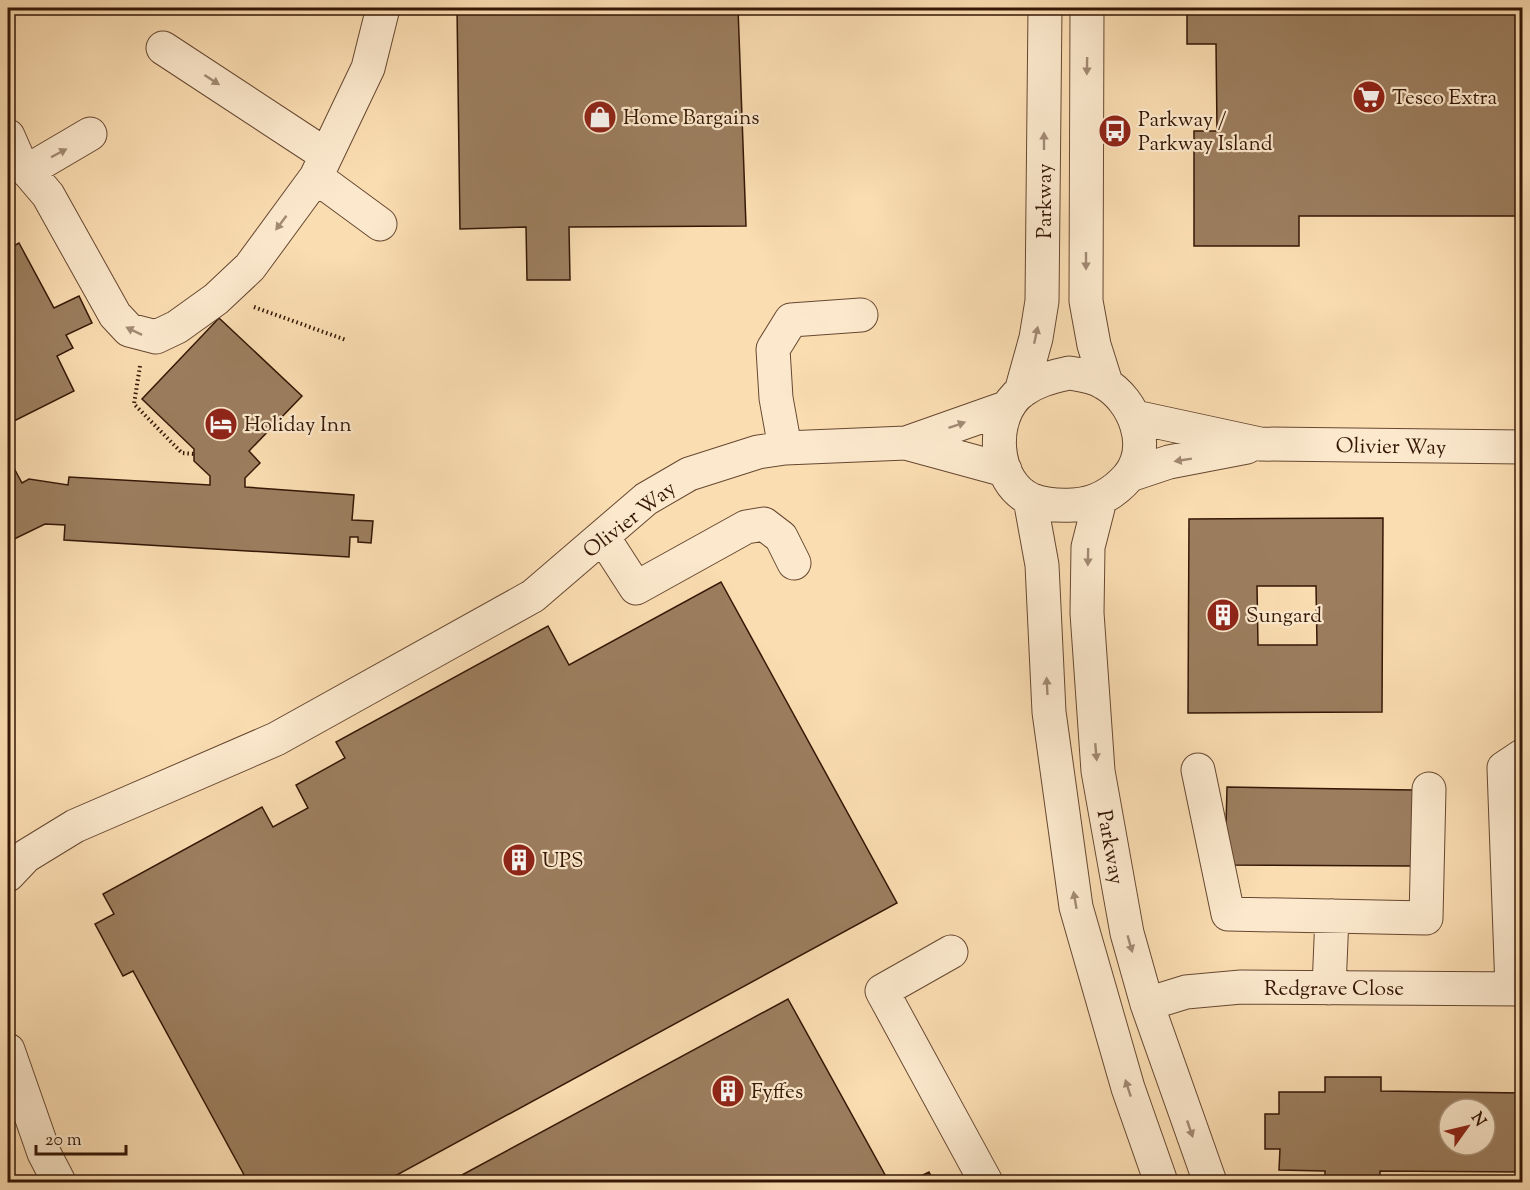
<svg xmlns="http://www.w3.org/2000/svg" width="1530" height="1190" font-family="'Sorts Mill Goudy',serif">
<style>
.building{fill:#9c7e5f;stroke:#351706;stroke-width:1.5;fill-rule:evenodd}
.lines{fill:none;stroke-linecap:round;stroke-linejoin:round}
.minor-casing{stroke:#664831;stroke-width:35}
.path{stroke:#351706;stroke-width:4;stroke-dasharray:1.5 3;stroke-linecap:butt}
.minor{stroke:#fce9cd;stroke-width:33}
.oneway{fill:#a28a73}
.labels{text-anchor:middle;stroke-width:4.5;stroke-linejoin:round;paint-order:stroke}
.poi-label{font-size:21px;fill:#351706;stroke:#fce9cd;text-anchor:start}
.street-label{font-size:21px;fill:#351706;stroke:#fce9cd}
</style>
<rect width="100%" height="100%" fill="#fbddb2"/>
<filter id="stains"><feTurbulence type="fractalNoise" baseFrequency=".00333" numOctaves="4"/><feColorMatrix values="0 0 0 0 .2 0 0 0 0 .09 0 0 0 0 .02 0 0 0 .5 -.17"/></filter>
<radialGradient id="worn" r=".72"><stop offset=".6" stop-color="#630" stop-opacity="0"/><stop offset="1" stop-color="#630" stop-opacity=".3"/></radialGradient>
<path class="building" d="M457 8H738L746 226 569 227 570 280H527L526 227 460 229Z
M1187 8H1522V216H1299V246H1194V131H1217L1216 44H1187Z
M19 243 54 308 79 296 92 323 66 335 73 348 57 356 74 391 8 424V249Z
M219 318 302 396 249 451 260 463 245 478V487L354 495 352 520 373 521 371 543 358 542V537H350L349 557 64 540 65 525 45 524 8 542V457L22 483 29 479 68 485 69 477 210 485V476L194 461V449L142 399Z
M1383 518 1382 712 1188 713 1189 519ZM1257 586H1316L1317 645H1258Z
M721 582 897 903 384 1182H248L133 971 123 976 95 924 114 914 103 894 262 807 273 827 308 808 296 785 345 758 336 742 548 626 569 665Z
M1227 787 1413 790V866L1225 865Z
M788 999 889 1182H449Z
M1325 1077H1381V1091L1522 1093V1172L1380 1171V1182H1325V1171L1279 1170 1280 1149H1265V1114H1279V1092H1325ZM1449 1109H1485V1145H1449Z
M929 1172 934 1182H909Z"/>
<g class="lines">
<g class="minor-casing">
<path id="minor" d="M1087 8 1086 301 1094 345 1106 383
M163 48 326 155
M8 136 19 161 48 195 115 315 129 330 156 337 177 327 216 299 250 267 316 177 368 68 383 8
M27 171 90 134
M316 177 380 224
M1069 373C1081 375 1093 376 1104 383 1134 400 1153 447 1128 477 1113 494 1096 504 1073 505 1059 506 1046 505 1032 500 992 483 989 415 1022 391 1037 380 1052 377 1069 373Z
M1021 392 1036 338 1042 301 1045 8
M1135 417 1260 444 1522 447
M906 443 1005 470
M785 448 776 398 773 349 791 320 861 315
M1130 475 1169 462 1247 447
M1030 499 1042 565 1049 712 1076 907 1128 1088 1161 1182
M1100 500 1088 547 1087 613 1098 771 1127 933 1147 1004 1210 1182
M603 537 636 588 746 527 764 524 781 537 794 563
M1198 770 1228 914 1426 918 1429 789
M8 875 26 856 75 826 276 739 533 596 646 499 689 474 758 452 785 448 906 443 1008 407
M951 952 882 991 986 1182
M1329 988 1332 916
M1512 989 1504 768 1522 756
M1147 1004 1186 992 1241 987 1522 989
M8 1050 44 1153 59 1182"/>
</g>
<path class="path" d="M254 307 346 340
M140 366 134 404 182 453 194 454"/>
<use href="#minor" class="minor"/>
</g>
<defs><path id="oneway-solid" d="M-6-.8H1V-3.2L6.5 0L1 3.2V.8H-6Z" transform="scale(1.5)"/></defs>
<g class="oneway">
<use href="#oneway-solid" transform="translate(1087 66) rotate(91)"/>
<use href="#oneway-solid" transform="translate(212 80) rotate(33)"/>
<use href="#oneway-solid" transform="translate(1044 141) rotate(-90)"/>
<use href="#oneway-solid" transform="translate(59 153) rotate(-28)"/>
<use href="#oneway-solid" transform="translate(281 223) rotate(127)"/>
<use href="#oneway-solid" transform="translate(1086 261) rotate(90)"/>
<use href="#oneway-solid" transform="translate(134 331) rotate(-154)"/>
<use href="#oneway-solid" transform="translate(1036 335) rotate(-78)"/>
<use href="#oneway-solid" transform="translate(957 425) rotate(-19)"/>
<use href="#oneway-solid" transform="translate(1183 460) rotate(171)"/>
<use href="#oneway-solid" transform="translate(1088 557) rotate(91)"/>
<use href="#oneway-solid" transform="translate(1047 686) rotate(-93)"/>
<use href="#oneway-solid" transform="translate(1096 752) rotate(85)"/>
<use href="#oneway-solid" transform="translate(1075 900) rotate(-100)"/>
<use href="#oneway-solid" transform="translate(1130 944) rotate(74)"/>
<use href="#oneway-solid" transform="translate(1128 1088) rotate(-108)"/>
<use href="#oneway-solid" transform="translate(1190 1129) rotate(71)"/>
</g>
<defs>
<g id="supermarket-disc" transform="scale(1.725)"><circle r="9.5" fill="#8f2418" stroke="#fce9cd"/><path d="M-6-5.5h2.5l.6 2H6L4.5 2H-2.5L-4.4-4H-6ZM-1.5 3.2a1.3 1.3 0 1 0 .1 0ZM3 3.2a1.3 1.3 0 1 0 .1 0Z" fill="#fff"/></g>
<g id="shop-disc" transform="scale(1.725)"><circle r="9.5" fill="#8f2418" stroke="#fce9cd"/><path d="M-5-2.5h2.3a2.7 3.5 0 0 1 5.4 0H5L5.5 6h-11ZM-1.5-2.5h3a1.5 2.3 0 0 0-3 0Z" fill="#fff"/></g>
<g id="bus-disc" transform="scale(1.725)"><circle r="9.5" fill="#8f2418" stroke="#fce9cd"/><path d="M-5-6H5V4H4V6H2V4H-2V6H-4V4H-5ZM-3.5-4V0h7V-4ZM-3.5 1.2v1.5H-2V1.2ZM2 1.2v1.5H3.5V1.2Z" fill="#fff"/></g>
<g id="hotel-disc" transform="scale(1.725)"><circle r="9.5" fill="#8f2418" stroke="#fce9cd"/><path d="M-6-4.5h1.5V1H6V5H4.5V3h-9V5H-6ZM-4 0a1.8 1.8 0 1 1 3.6 0ZM.5 0V-2.5h3Q6-2.5 6 0Z" fill="#fff"/></g>
<g id="building-disc" transform="scale(1.725)"><circle r="9.5" fill="#8f2418" stroke="#fce9cd"/><path d="M-4-6H4V6H1V3H-1V6H-4ZM-2.5-4.3h1.7v1.8h-1.7ZM.8-4.3h1.7v1.8H.8ZM-2.5-1h1.7V.8h-1.7ZM.8-1h1.7V.8H.8Z" fill="#fff"/></g>
</defs>
<g fill-rule="evenodd">
<use href="#supermarket-disc" x="1369" y="97"/>
<use href="#shop-disc" x="600" y="117"/>
<use href="#bus-disc" x="1115" y="131"/>
<use href="#hotel-disc" x="221" y="424"/>
<use href="#building-disc" x="1223" y="615"/>
<use href="#building-disc" x="519" y="860"/>
<use href="#building-disc" x="728" y="1091"/>
</g>
<g class="labels">
<g class="poi-label">
<text x="1392" y="104">Tesco Extra</text>
<text x="623" y="124">Home Bargains</text>
<text x="1138" y="126">Parkway /<tspan x="1138" dy="24">Parkway Island</tspan></text>
<text x="244" y="431">Holiday Inn</text>
<text x="1246" y="622">Sungard</text>
<text x="542" y="867">UPS</text>
<text x="751" y="1098">Fyffes</text>
</g>
<g class="street-label">
<text transform="translate(1044 201) rotate(-90)" y="7">Parkway</text>
<text transform="translate(1391 446) rotate(1)" y="7">Olivier Way</text>
<text transform="translate(629 519) rotate(-38)" y="7">Olivier Way</text>
<text transform="translate(1111 847) rotate(80)" y="7">Parkway</text>
<text x="1334" y="995">Redgrave Close</text>
</g>
</g>
<rect width="1530" height="1190" fill="none" stroke="#fbddb2" stroke-width="30"/>
<rect x="9" y="9" width="1512" height="1172" fill="none" stroke="#351706" stroke-width="3"/>
<rect x="15" y="15" width="1500" height="1160" fill="none" stroke="#351706" stroke-width="1.5"/>
<g transform="translate(1467 1127) rotate(56)"><circle r="28" fill="#fce9cd" stroke="#ac957d" stroke-width="1.5"/>
<path d="M0-4.5L10 22L0 15L-10 22Z" fill="#8f2418"/>
<text y="-9" font-size="16" font-weight="bold" text-anchor="middle" fill="#351706">N</text>
</g>
<path d="M36 1145v9h90v-9" fill="none" stroke="#351706" stroke-width="3"/>
<text x="45" y="1145" font-size="18" fill="#351706" stroke="#fce9cd" stroke-width="4.5" paint-order="stroke">20 m</text>
<rect width="100%" height="100%" filter="url(#stains)"/>
<rect width="100%" height="100%" fill="url(#worn)"/>
</svg>
